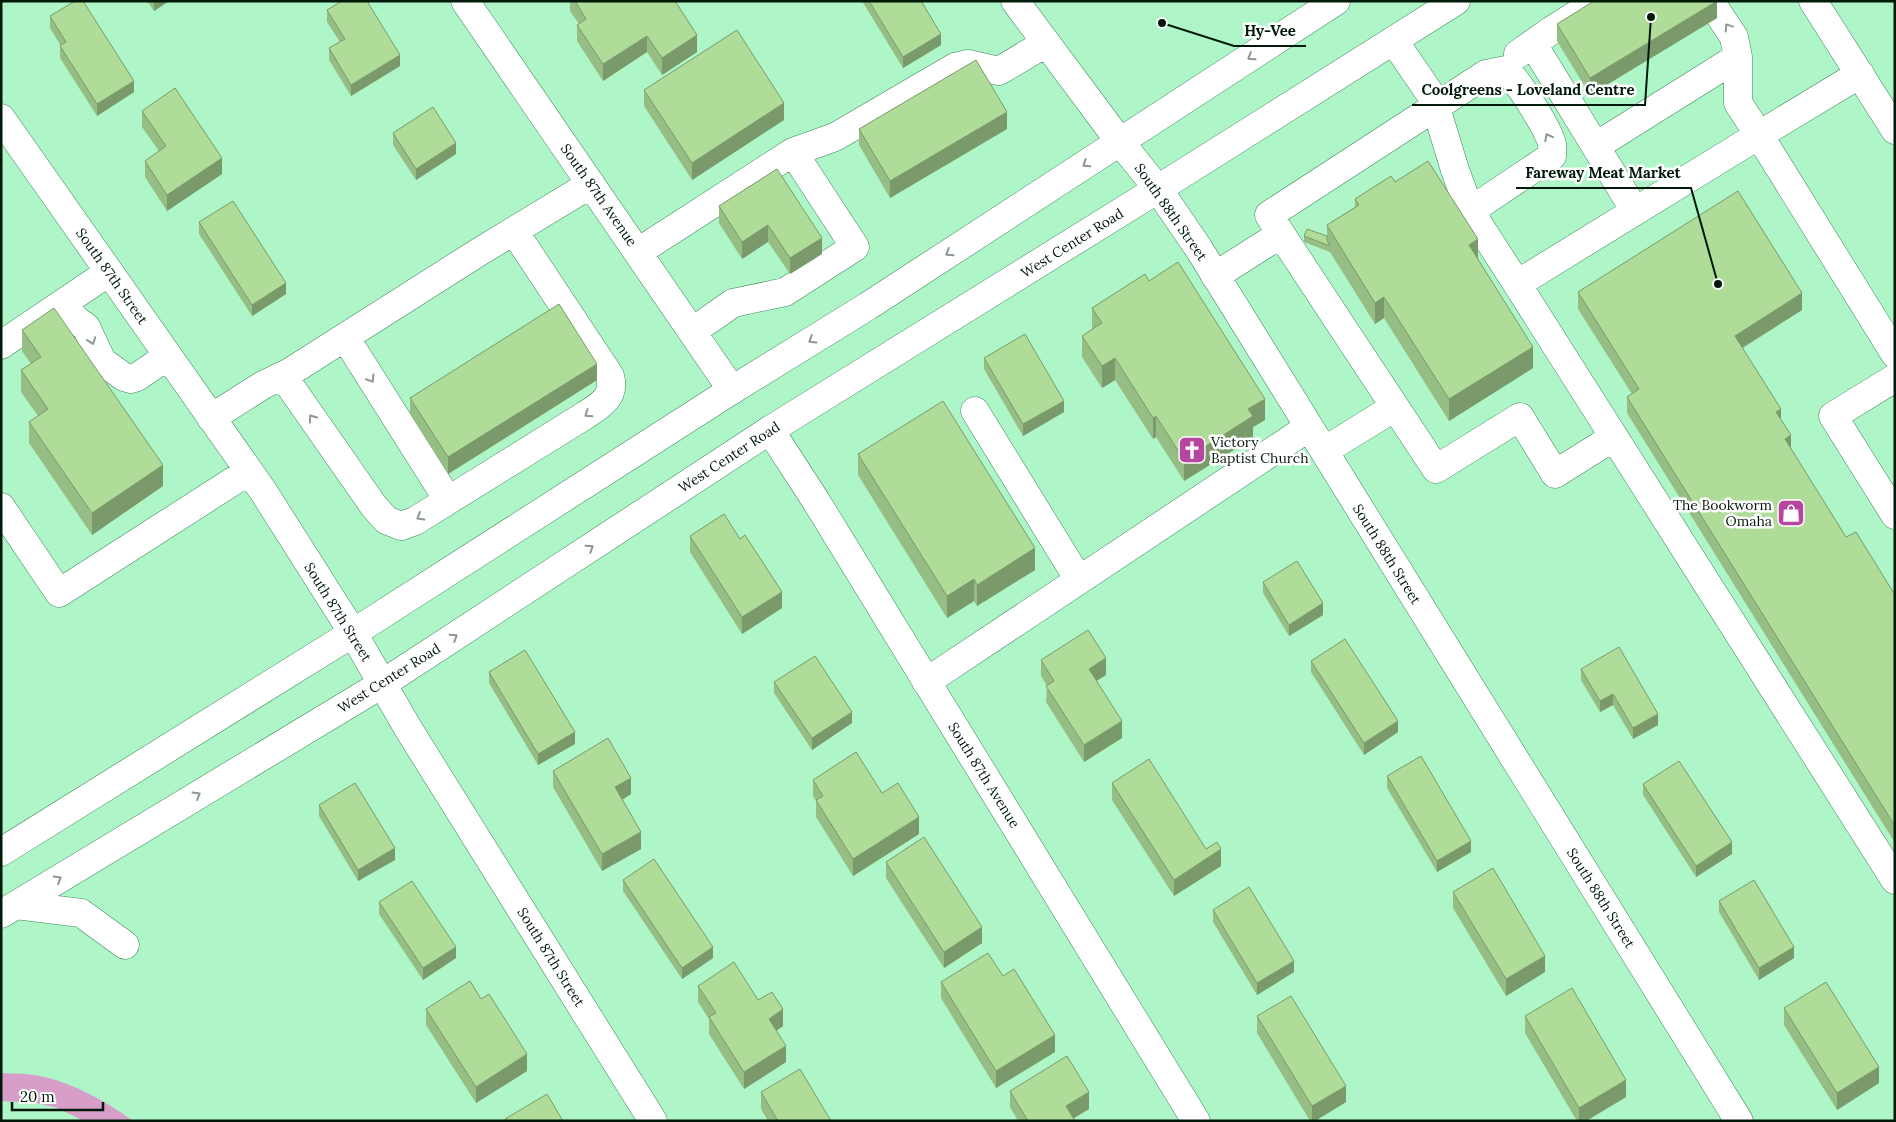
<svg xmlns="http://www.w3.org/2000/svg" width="1896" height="1122" font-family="Lora,serif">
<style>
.green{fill:#d89eca}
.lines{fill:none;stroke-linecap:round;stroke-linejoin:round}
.minor-casing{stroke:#3f855c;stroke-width:29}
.major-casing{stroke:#3f855c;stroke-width:29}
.minor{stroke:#fff;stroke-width:28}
.major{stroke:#fff;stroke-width:28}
.wall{fill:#96bd84}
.shaded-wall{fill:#7a9a6b}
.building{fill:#afdc99;stroke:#7a9a6b}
.oneway{stroke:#8c9890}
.labels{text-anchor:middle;stroke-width:5;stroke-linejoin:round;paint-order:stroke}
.street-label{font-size:14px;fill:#001909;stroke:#fff}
.poi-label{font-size:14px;fill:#001909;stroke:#fff;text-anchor:start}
.leader{fill:none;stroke:#001909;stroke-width:2}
.callout-dot{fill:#001909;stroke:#fff;stroke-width:2}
.callout-label{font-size:15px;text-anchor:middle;font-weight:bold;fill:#001909;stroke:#fff;stroke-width:5;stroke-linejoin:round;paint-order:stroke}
</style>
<rect width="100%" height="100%" fill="#aef6c8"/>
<path class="green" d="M1 1073C14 1074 27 1073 40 1076 74 1083 105 1101 133 1121H84L55 1107 36 1103 1 1101Z"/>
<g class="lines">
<g class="minor-casing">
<path id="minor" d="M465 1 732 390
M1015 1 1120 142 1158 189 1199 249 1739 1121
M1710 1 1734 37 1738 57V103L1759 135 1517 284 1895 880
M1394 41 1433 98 1455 170 1470 211 1517 284
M1533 44 1635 211
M1518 54 1552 30 1598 1
M1860 74 1759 135 1895 354
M1 118 263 491 353 633 409 730 653 1121
M1596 146 1738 57
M793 152 835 137 955 67 968 64 999 71 1046 43
M1281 234 1395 407 1324 451
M638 252 793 152 855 247 785 292 733 303 693 331
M1215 276 1281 234 1269 215 1486 74 1506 70C1518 81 1548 128 1552 144 1553 147 1552 152 1552 156L1470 211
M64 303 76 320 86 327 102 361 124 377 131 379 137 377 168 356
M345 337 448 500
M1 345 109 272
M283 376 373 505 386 520 401 526 415 521 584 416C599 406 616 398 610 376L514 231
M1895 378 1833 416 1895 515
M1395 407 1436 469 1520 417 1555 474 1614 437
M975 411 1079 580
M211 418 263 385 290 372 479 252 591 184
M770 430 816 501 1196 1121
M1 507 59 593 249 471
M926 682 1309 427"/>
</g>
<g class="major-casing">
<path id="major" d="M1813 1 1895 130
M1 852 353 633 732 390 868 306 1336 1
M16 905 81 913 125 945
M1 914 382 684 770 430 1158 189 1456 1"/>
</g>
<use href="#minor" class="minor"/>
<use href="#major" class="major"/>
</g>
<path class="wall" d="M147 1H169L154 11Z
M570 1H675L697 52 662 75 647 52 603 81 577 41V25L579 24 570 11Z
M862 1H921L941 45 903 68Z
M327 10 400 66 351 96 329 60V48L340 42 327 22Z
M50 16 134 92 97 116 60 58V46H61L50 28Z
M1717 18 1590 95 1557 41V24Z
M644 90 784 120 692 180 644 106Z
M142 111 222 174 167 211 145 177V161L159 151 142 127Z
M859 129H1007L890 198 859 145Z
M393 133 456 154 416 180 393 145Z
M777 169 822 254 790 274 768 242 742 259 719 223V206Z
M1395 182 1478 259 1533 368 1449 421 1384 318 1375 324 1330 252 1304 242V236H1327V225L1355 207V199Z
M199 222 286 294 252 316 199 234Z
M1149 281 1265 420 1253 427V438L1184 481 1156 437 1153 439 1115 380 1102 388 1082 357V336L1092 329V308Z
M1578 292 1802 310 1743 348 1781 420 1791 449 1846 537 1895 595V843L1627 413V397L1632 394 1578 309Z
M22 330 163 486 92 535 29 443V422L38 416 21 392V370L31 364 22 351Z
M984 358 1064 412 1023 436 984 369Z
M597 380 448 474 410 414V398Z
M858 454 1035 570 977 606 974 601 947 618 858 475Z
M690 536 782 608 742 634 690 552Z
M1263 582 1323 615 1289 636 1263 593Z
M1041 660 1106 675 1097 681 1122 738 1084 762 1046 702 1047 686 1041 676Z
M1311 661 1398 732 1364 755 1311 672Z
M1581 669 1658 725 1633 739 1613 705 1600 712 1581 680Z
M489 672 575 744 538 765 489 683Z
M774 682 852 723 812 750 774 693Z
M553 771 631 794 622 800 641 849 602 871 553 787Z
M1387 776 1471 852 1437 872 1387 788Z
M813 780 882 793 919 834 853 876 816 817V801L813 796Z
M1112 783 1206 849 1221 866 1174 896 1112 800Z
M1643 784 1732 854 1696 877 1643 795Z
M319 805 395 860 358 881 319 816Z
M886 862 982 943 944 968 886 878Z
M623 880 713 958 682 979 623 891Z
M1453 892 1545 972 1506 996 1453 908Z
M1719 901 1794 958 1759 980 1719 912Z
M379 902 456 958 423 980 379 914Z
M1213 910 1294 972 1257 995 1213 922Z
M1003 976 1055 1052 996 1088 941 998V982Z
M698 986 758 1000 783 1026 776 1031 786 1062 744 1089 709 1034V1019L698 1002Z
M481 999 527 1071 476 1103 426 1025V1009Z
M1784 1008 1879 1083 1837 1110 1784 1025Z
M1257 1016 1346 1102 1315 1121H1310L1257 1033Z
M1525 1016 1626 1097 1586 1121H1577L1525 1033Z
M1010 1091 1089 1109 1074 1118 1075 1121H1018L1010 1107Z
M761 1092 831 1121H768L761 1109Z"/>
<path class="shaded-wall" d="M154 1H169L154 11Z
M1717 1V18L1590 95V78Z
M941 34V45L903 68V57Z
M697 35V52L662 75V58Z
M647 36V52L603 81V64Z
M400 55V66L351 96V85Z
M134 81V92L97 116V104Z
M784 103V120L692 180V163Z
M1007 112V129L890 198V181Z
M456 143V154L416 180V169Z
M222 158V174L167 211V195Z
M768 225V242L742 259V242Z
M822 238V254L790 274V258Z
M1478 239V260L1469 245Z
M286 283V294L252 316V305Z
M1802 293V310L1735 352V336Z
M1384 297V318L1375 324V303Z
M1533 347V368L1449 421V399Z
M1115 358V380L1102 388V366Z
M597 364V380L448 474V457Z
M1265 399V420L1253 427V438L1184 481V460L1248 409Z
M1064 401V412L1023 436V424Z
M1781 409V426L1776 412Z
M1156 416V437L1153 439V418Z
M1791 435V452L1785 439Z
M163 465V486L92 535V513Z
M1035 548V570L977 606V585Z
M974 579V601L947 618V596Z
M782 592V608L742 634V617Z
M1323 603V615L1289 636V625Z
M1106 658V675L1089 685V669Z
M1613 694V705L1600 712V701Z
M852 712V723L812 750V738Z
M1658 714V725L1633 739V728Z
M1122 721V738L1084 762V745Z
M1398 721V732L1364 755V743Z
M575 732V744L538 765V754Z
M631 778V794L615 804V787Z
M919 817V834L853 876V859Z
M641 832V849L602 871V854Z
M1471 841V852L1437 872V861Z
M1732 842V854L1696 877V866Z
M395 848V860L358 881V870Z
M1221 849V866L1174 896V880Z
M982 927V943L944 968V952Z
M456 947V958L423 980V968Z
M713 947V958L682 979V968Z
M1794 947V958L1759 980V968Z
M1545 956V972L1506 996V979Z
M1294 961V972L1257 995V983Z
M783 1009V1026L769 1036V1019Z
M1055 1035V1052L996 1088V1071Z
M786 1046V1062L744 1089V1072Z
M527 1054V1071L476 1103V1087Z
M1879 1067V1083L1837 1110V1093Z
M1626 1080V1097L1586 1121H1579V1108Z
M1346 1086V1102L1315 1121H1312V1106Z
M1089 1092V1109L1069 1121 1066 1106Z"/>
<path class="building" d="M75 1H83L134 81 97 104 60 46 66 42 50 16Z
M342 1H367L400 55 351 85 329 48 345 39 327 10Z
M575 1H675L697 35 662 58 647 36 603 64 577 25 586 19Z
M869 1H921L941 34 903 57Z
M1594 1H1717L1590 78 1557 24Z
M737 30 784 103 692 163 644 90Z
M976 60 1007 112 890 181 859 129Z
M175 88 222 158 167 195 145 161 166 146 142 111Z
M433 107 456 143 416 169 393 133Z
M1428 161 1478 239 1469 245 1533 347 1449 399 1384 297 1375 303 1327 225 1359 205 1355 199 1391 176 1395 182Z
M777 169 822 238 790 258 768 225 742 242 719 206Z
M1738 191 1802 293 1735 336 1781 409 1776 412 1791 435 1785 439 1846 537 1856 532 1895 595V826L1627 397 1639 389 1578 292Z
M233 201 286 283 252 305 199 222Z
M1307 229 1327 236V240L1330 246 1304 236Z
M1178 262 1265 399 1248 409 1253 416 1184 460 1156 416 1153 418 1115 358 1102 366 1082 336 1102 323 1092 308 1145 274 1149 281Z
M559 304 597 364 448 457 410 398Z
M54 308 163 465 92 513 29 422 48 409 21 370 41 357 22 330Z
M1025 334 1064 401 1023 424 984 358Z
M943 401 1035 548 977 585 974 579 947 596 858 454Z
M724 514 740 539 745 535 782 592 742 617 690 536Z
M1297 561 1323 603 1289 625 1263 582Z
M1088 630 1106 658 1089 669 1122 721 1084 745 1046 686 1054 681 1041 660Z
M1345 639 1398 721 1364 743 1311 661Z
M1619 647 1658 714 1633 728 1613 694 1600 701 1581 669Z
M525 650 575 732 538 754 489 672Z
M815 656 852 712 812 738 774 682Z
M608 738 631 778 615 787 641 832 602 854 553 771Z
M856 752 882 793 898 783 919 817 853 859 816 800 823 796 813 780Z
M1421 756 1471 841 1437 861 1387 776Z
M1149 759 1206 849 1217 842 1221 849 1174 880 1112 783Z
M1679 761 1732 842 1696 866 1643 784Z
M355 783 395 848 358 870 319 805Z
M924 837 982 927 944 952 886 862Z
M654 859 713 947 682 968 623 880Z
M1493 868 1545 956 1506 979 1453 892Z
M1754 880 1794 947 1759 968 1719 901Z
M412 881 456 947 423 968 379 902Z
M1249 887 1294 961 1257 983 1213 910Z
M988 953 1003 976 1014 969 1055 1035 996 1071 941 982Z
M734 962 758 1000 772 992 783 1009 769 1019 786 1046 744 1072 709 1017 716 1013 698 986Z
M470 981 481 999 489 994 527 1054 476 1087 426 1009Z
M1826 982 1879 1067 1837 1093 1784 1008Z
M1572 988 1626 1080 1579 1108 1525 1016Z
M1291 996 1346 1086 1312 1106 1257 1016Z
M1067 1056 1089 1092 1066 1106 1075 1121H1028L1010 1091Z
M800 1069 831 1121H778L761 1092Z
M547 1094 563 1121H506L505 1119Z"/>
<defs><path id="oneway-chevron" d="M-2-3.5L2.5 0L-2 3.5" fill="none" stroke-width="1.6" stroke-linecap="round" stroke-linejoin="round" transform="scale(1.25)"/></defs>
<g class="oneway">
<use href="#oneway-chevron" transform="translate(1728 27) rotate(-124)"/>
<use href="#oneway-chevron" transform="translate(1251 57) rotate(147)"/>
<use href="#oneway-chevron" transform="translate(1548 137) rotate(-118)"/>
<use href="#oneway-chevron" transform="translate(1086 164) rotate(147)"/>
<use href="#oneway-chevron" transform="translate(949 253) rotate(147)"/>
<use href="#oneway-chevron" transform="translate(812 340) rotate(148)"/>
<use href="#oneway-chevron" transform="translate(92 341) rotate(70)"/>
<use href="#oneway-chevron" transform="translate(371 379) rotate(58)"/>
<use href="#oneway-chevron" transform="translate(588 414) rotate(146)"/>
<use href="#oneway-chevron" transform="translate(312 418) rotate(-125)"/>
<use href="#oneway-chevron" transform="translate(420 517) rotate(150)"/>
<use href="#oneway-chevron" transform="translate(590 548) rotate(-33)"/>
<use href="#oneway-chevron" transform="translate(454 637) rotate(-33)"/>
<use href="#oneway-chevron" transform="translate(197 795) rotate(-31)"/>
<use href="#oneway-chevron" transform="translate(58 879) rotate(-31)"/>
</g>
<defs>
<g id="church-square" transform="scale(1.4375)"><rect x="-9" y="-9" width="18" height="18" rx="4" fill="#b746a1" stroke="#fff"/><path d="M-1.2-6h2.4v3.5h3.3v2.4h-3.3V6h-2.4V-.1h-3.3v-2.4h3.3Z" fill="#fff"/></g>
<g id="shop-square" transform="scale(1.4375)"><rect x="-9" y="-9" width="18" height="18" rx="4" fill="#b746a1" stroke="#fff"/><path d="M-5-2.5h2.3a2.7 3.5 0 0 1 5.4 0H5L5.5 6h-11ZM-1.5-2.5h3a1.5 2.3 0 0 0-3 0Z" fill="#fff"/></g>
</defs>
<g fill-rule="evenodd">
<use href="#church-square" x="1192" y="450"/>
<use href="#shop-square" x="1791" y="513"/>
</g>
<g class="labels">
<g class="street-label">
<text transform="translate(599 195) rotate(55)" y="5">South 87th Avenue</text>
<text transform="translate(1171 212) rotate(55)" y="5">South 88th Street</text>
<text transform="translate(1072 243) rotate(-32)" y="5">West Center Road</text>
<text transform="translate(112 276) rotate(55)" y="5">South 87th Street</text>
<text transform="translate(729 457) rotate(-33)" y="5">West Center Road</text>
<text transform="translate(1387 554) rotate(58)" y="5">South 88th Street</text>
<text transform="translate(338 612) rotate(58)" y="5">South 87th Street</text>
<text transform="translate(389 678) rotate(-32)" y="5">West Center Road</text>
<text transform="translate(984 775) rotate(58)" y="5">South 87th Avenue</text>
<text transform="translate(1601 898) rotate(58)" y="5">South 88th Street</text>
<text transform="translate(551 957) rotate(58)" y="5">South 87th Street</text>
</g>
<g class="poi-label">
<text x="1211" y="447">Victory<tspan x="1211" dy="16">Baptist Church</tspan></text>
<text x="1772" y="510" text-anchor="end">The Bookworm<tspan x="1772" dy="16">Omaha</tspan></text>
</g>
</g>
<path class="leader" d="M1162 23L1234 46H1306M1651 17L1645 105H1412M1718 284L1691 188H1516"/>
<g class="callout-dot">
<circle cx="1162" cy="23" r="5"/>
<circle cx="1651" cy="17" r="5"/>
<circle cx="1718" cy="284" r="5"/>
</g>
<g class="callout-label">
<text x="1270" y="36">Hy-Vee</text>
<text x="1528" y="95">Coolgreens - Loveland Centre</text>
<text x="1603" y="178">Fareway Meat Market</text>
</g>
<rect width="1896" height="1122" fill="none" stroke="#001909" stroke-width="5"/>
<path d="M12 1102v8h91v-8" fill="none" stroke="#001909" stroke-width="2.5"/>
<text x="20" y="1102" font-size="15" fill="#001909" stroke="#ffffff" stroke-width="4" paint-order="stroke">20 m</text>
</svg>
